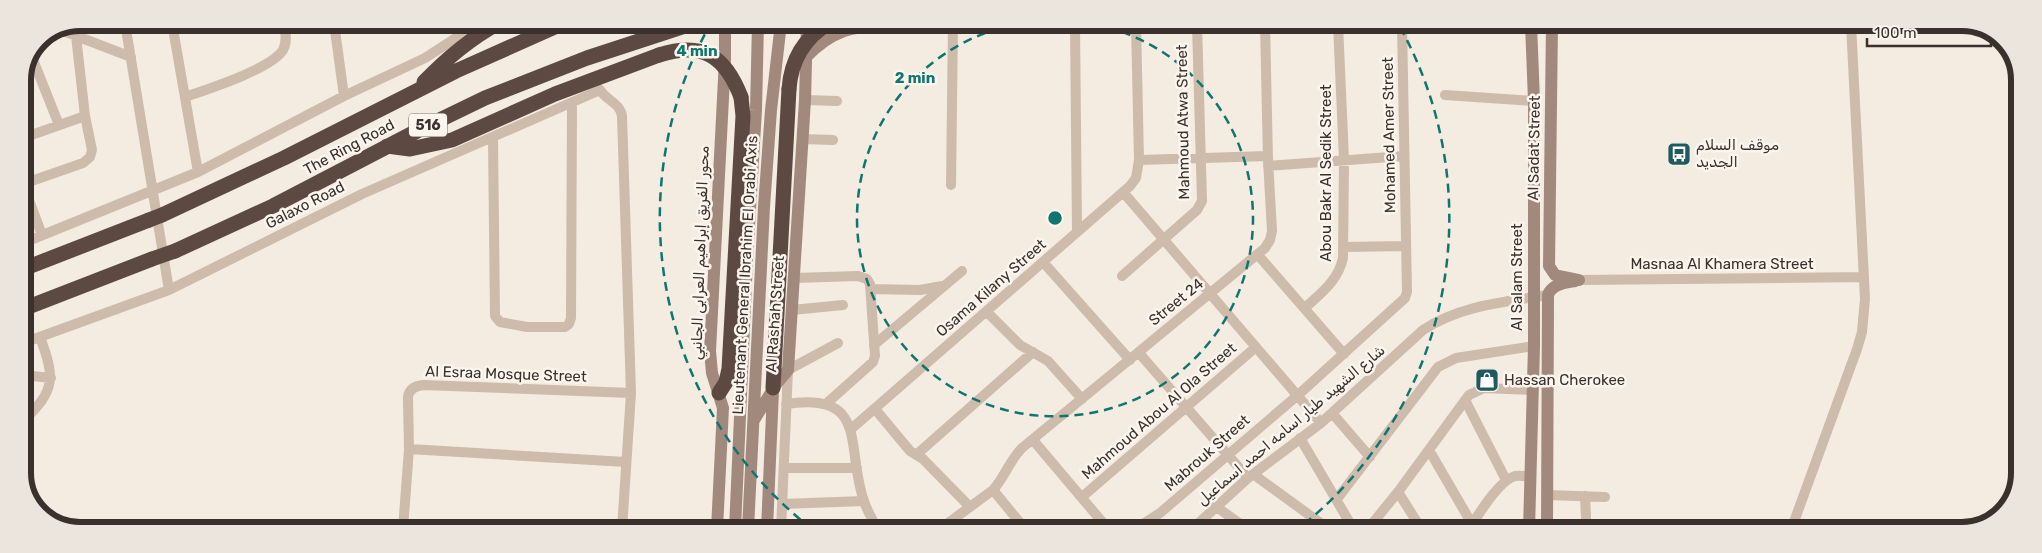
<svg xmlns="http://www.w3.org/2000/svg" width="2042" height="553" font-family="Rubik,'Noto Sans Arabic',sans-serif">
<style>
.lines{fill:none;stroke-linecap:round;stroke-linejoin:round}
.street{stroke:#cdbbac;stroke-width:10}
.secondary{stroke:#a18a7d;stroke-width:12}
.highway{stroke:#5c4a42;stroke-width:15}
.highway-bridge{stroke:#5c4a42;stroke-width:15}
.ring{fill:none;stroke:#0f766e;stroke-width:2.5;stroke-dasharray:9 6}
.labels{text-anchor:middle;stroke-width:5;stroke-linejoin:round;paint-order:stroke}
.shield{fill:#fbf5ee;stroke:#756b66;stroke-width:1}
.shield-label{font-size:14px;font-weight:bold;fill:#3b302b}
.street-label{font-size:15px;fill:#3b302b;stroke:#fbf5ee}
.poi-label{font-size:15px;fill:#3b302b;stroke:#fbf5ee;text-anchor:start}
.rim{fill:none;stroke:#3b302b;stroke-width:6}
.centre{fill:#0f766e;stroke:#fbf5ee;stroke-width:2.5}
.ring-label{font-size:15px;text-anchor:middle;font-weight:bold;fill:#0f766e;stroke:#fbf5ee;stroke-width:5;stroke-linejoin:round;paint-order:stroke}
</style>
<rect width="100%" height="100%" fill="#f4ebe1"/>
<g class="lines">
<path class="street" d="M125 23 169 290
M172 23 198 172
M334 23 344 96
M1075 23 1077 231
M61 30 131 57
M32 57 59 125
M1445 95 1534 101
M185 97C208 89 271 69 283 50 288 41 285 31 284 23
M805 100 837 101
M23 138 85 116
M493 138 495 316 500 322 527 327H565L569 324 571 318 572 103
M802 139 833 140
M1139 160 1268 156
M1268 166 1404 156
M23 184 83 163 90 157 92 150 85 116 76 36
M23 184 42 235
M951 185 953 23
M1123 192 1321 423
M23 243 198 172 344 96 425 58 479 23
M1343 247 1406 246
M1258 255 1344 354
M1043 262 1130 360
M1122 276 1197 210 1202 201 1197 24
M794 278 858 276 867 279 870 284 875 356 873 362 827 403
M1579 280 1864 277
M871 289 920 290 942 286
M1305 308C1321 293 1338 281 1343 258L1344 159 1338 24
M792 310 843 305
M987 312 1020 345 1048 361 1082 399
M23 343 169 290 362 194 600 90C607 101 620 103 622 116L631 393 622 529
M874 345 962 271
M1139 353 1248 478
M23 375 51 378
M1465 400 1506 480
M786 404C870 391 845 448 864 501 867 511 873 520 877 529
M875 409 910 451 923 459 969 506
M1332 413 1370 457
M23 421C56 390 55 378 40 337
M850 430 1130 186 1136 178 1139 160 1136 24
M1300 438 1354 530
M1033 440 1109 530
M409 449 626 462
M1429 450 1472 524
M916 455 1033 352
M784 468H857
M1253 474 1330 530
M993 490 1026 530
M1398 492 1422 530
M1547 495 1605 497
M1585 496 1586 518
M1082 497 1256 347
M1337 499 1438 367 1456 358 1534 346
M782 504 864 501
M1215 506 1249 530
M403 529 409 449 408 397C409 389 415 386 423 385L631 393
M636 529 641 525 717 528
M781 529 788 370 838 343
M940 529 993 490C1005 477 1009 461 1022 448L1265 248 1270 240 1272 231 1268 160 1265 24
M1134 530 1160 513 1298 395 1405 298 1407 292 1402 24
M1191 530 1248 478 1321 423 1423 330C1461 305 1505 302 1548 295
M1367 530 1398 492 1469 395 1484 388 1533 390
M1468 530C1478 516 1498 481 1515 476 1521 475 1525 476 1531 477
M1791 530 1857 349 1862 332 1865 299 1851 24"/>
<path class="secondary" d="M1552 24 1549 266 1555 275 1579 280
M806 57C837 25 858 27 900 23
M754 420 777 383 788 370 805 100 807 23
M717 529 723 408 712 373 710 351 725 59V23
M735 529 747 260 756 110 758 23
M748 529 764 207 771 110 781 23
M767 529 773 391
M1529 530 1534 346V101L1531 24
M1547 530 1548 295C1552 284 1565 283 1575 281"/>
<path class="highway" d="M424 82C446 59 471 38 499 23
M387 146 410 149 452 140 555 94 659 55
M162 215 284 158 456 71 564 23
M175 251 273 206 419 130 485 98 587 58 694 23
M23 269 149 220
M23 309 152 259
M773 388 789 89
M719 393 726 382 729 369 743 116 741 97"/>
<path class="highway-bridge" d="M659 55C703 41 725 56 741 97
M789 89C791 61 804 38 829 23
M149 220 162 215
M152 259 175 251"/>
</g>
<g class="ring">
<path d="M1093 24A198 198 0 1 1 1017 24"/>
<path d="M812 529A395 395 0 0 1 711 23M1400 27A395 395 0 0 1 1298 529"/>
</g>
<defs>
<g id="bus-square" transform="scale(1.25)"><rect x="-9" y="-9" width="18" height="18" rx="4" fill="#1f5a5e" stroke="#fbf5ee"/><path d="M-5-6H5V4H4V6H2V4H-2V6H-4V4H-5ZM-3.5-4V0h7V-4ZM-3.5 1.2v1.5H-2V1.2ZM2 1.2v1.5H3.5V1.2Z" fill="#fff"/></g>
<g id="shop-square" transform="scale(1.25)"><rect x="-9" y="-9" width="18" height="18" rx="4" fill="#1f5a5e" stroke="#fbf5ee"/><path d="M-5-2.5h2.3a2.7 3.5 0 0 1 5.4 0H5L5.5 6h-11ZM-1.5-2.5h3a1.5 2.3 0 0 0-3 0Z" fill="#fff"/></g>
</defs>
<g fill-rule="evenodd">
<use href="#bus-square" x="1679" y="154"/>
<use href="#shop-square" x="1487" y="380"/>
</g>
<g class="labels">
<rect class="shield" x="409" y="113.5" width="38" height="23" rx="4"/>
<g class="shield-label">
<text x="428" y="130">516</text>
</g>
<g class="street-label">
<text transform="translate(1183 122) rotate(-91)" y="5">Mahmoud Atwa Street</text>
<text transform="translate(1389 135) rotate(-91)" y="5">Mohamed Amer Street</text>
<text transform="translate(349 147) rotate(-28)" y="5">The Ring Road</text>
<text transform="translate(1534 148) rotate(-89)" y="5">Al Sadat Street</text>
<text transform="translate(1326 173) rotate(-90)" y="5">Abou Bakr Al Sedik Street</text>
<text transform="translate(305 205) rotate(-27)" y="5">Galaxo Road</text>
<text transform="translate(700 253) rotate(-88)" y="5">محور الفريق إبراهيم العرابى الجانبي</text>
<text x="1722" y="269">Masnaa Al Khamera Street</text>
<text transform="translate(745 275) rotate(-87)" y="5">Lieutenant General Ibrahim El Orabi Axis</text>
<text transform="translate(1517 277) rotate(-90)" y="5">Al Salam Street</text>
<text transform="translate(991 288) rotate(-41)" y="5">Osama Kilany Street</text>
<text transform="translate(1176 302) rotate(-39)" y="5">Street 24</text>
<text transform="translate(775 314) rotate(-86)" y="5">Al Rashah Street</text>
<text transform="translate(506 374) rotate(2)" y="5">Al Esraa Mosque Street</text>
<text transform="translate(1159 411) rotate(-41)" y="5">Mahmoud Abou Al Ola Street</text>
<text transform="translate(1291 425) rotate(-40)" y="5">شارع الشهيد طيار اسامه احمد اسماعيل</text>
<text transform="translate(1207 453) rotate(-41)" y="5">Mabrouk Street</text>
</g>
<g class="poi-label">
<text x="1696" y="150">موقف السلام<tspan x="1696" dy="17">الجديد</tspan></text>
<text x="1504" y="385">Hassan Cherokee</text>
</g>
</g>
<path d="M0 0H2042V553H0ZM80 31H1962A49 49 0 0 1 2011 80V473A49 49 0 0 1 1962 522H80A49 49 0 0 1 31 473V80A49 49 0 0 1 80 31Z" fill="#ece5de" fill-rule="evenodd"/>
<path class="rim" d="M80 31H1962A49 49 0 0 1 2011 80V473A49 49 0 0 1 1962 522H80A49 49 0 0 1 31 473V80A49 49 0 0 1 80 31Z"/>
<circle cx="1055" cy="218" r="8" class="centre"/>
<g class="ring-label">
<text x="697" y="56">4 min</text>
<text x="915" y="83">2 min</text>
</g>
<path d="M1867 38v8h124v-8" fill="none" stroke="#3b302b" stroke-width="2.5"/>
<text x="1874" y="38" font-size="15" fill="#3b302b" stroke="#fbf5ee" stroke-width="4" paint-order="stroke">100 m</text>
</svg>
